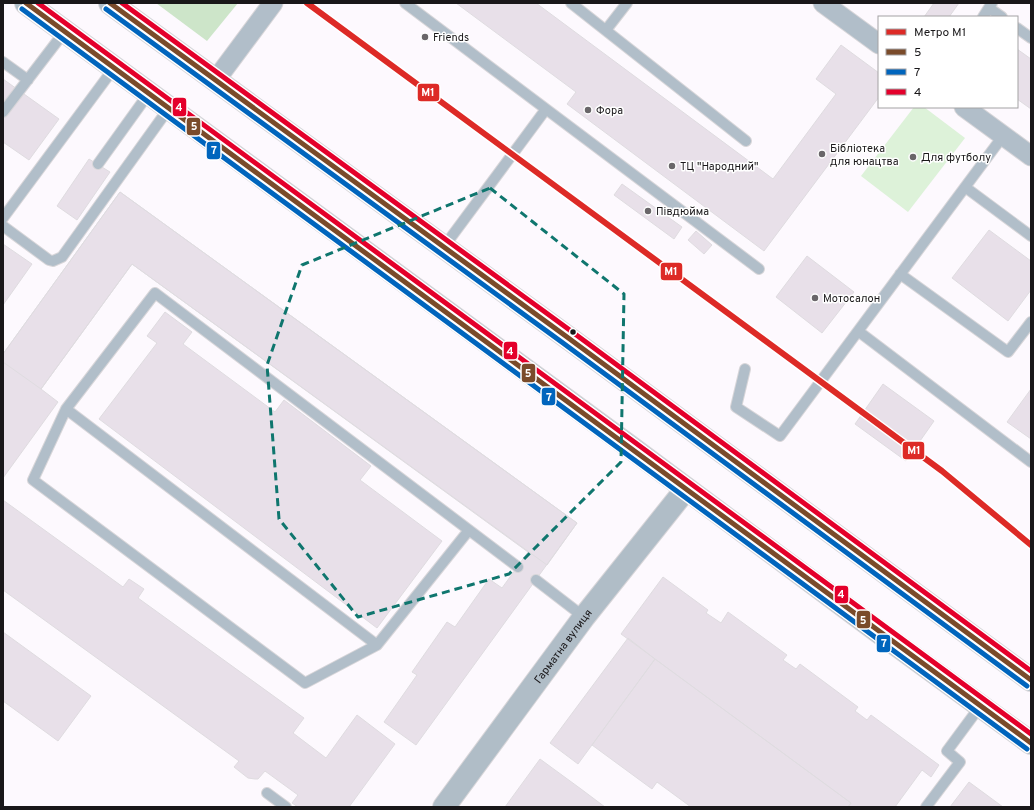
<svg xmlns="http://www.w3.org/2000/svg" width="1034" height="810" font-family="Overpass,sans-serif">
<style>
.green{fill:#ddf2d9}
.forest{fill:#cde5c9}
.building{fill:#e8e0e9;stroke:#dfdce0}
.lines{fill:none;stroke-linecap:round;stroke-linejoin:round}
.lane-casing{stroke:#d8d6d9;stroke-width:12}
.street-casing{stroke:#d8d6d9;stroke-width:21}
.secondary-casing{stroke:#d8d6d9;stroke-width:24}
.primary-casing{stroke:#d8d6d9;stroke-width:24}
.lane{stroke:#b1bec9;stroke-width:10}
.street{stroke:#b1bec9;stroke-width:19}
.secondary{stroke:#b0bdc7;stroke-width:22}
.primary{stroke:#aebdc7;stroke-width:22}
.bus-1-casing{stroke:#fff;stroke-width:8}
.bus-2-casing{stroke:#fff;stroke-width:8}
.bus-3-casing{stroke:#fff;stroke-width:8}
.bus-1{stroke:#7a4b2a;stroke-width:5}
.bus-2{stroke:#0065bd;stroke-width:5}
.bus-3{stroke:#e4002b;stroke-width:5}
.metro-1-casing{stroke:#fff;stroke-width:9}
.metro-1{stroke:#dd2a26;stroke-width:6}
.marked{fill:none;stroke:#0f766e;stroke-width:3;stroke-dasharray:8 5;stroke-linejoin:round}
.poi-dot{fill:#696669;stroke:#fff;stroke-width:1.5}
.bus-dot{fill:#191719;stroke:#fff;stroke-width:1.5}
.labels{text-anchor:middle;stroke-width:3;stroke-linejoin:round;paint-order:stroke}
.poi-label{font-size:11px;fill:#191719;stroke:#fff;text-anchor:start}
.street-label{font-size:11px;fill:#191719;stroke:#fff}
.line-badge{stroke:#fff;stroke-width:1.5}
.badge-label{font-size:11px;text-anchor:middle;font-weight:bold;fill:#fff}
</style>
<rect width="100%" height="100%" fill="#fdf9fe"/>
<path class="green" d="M914 107H924L965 138 908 212 861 176Z"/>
<path class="forest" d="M156 3H238L207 41Z"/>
<path class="building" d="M456 3H536L773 179 836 94 816 79 841 45 879 73V97L764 251 567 104 576 92Z
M934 3H959L949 17H924Z
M1017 49 1031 59V109L1017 99Z
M3 79 59 119 29 160 3 142Z
M89 159 110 172 77 220 57 206Z
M622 184 682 227 674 239 614 195Z
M120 192 577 523 547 565 132 264 41 389 3 362V354Z
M120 192 577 523 416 745 384 722 417 675 412 672 447 622 455 627 489 579 502 588 528 552 132 264 41 389 58 402 3 478V354Z
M989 230 1031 261V290L1008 321 952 278Z
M696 231 712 245 704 254 688 240Z
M3 244 32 264 3 305Z
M807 256 854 292 822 333 776 297Z
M165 312 192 332 183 344 275 412 284 400 371 466 360 480 442 541 377 628 99 419 157 343 147 336Z
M883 384 934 421 906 461 855 424Z
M1031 389V439L1007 422Z
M3 500 123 587 129 579 144 589 138 598 304 718 293 733 326 758 357 715 395 744 349 807H298L292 803 298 795 265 771 258 779H255L248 778 234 767 239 761 3 590Z
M663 577 708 610 706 613 721 623 728 612 787 655 783 660 796 669 800 664 858 707 855 711 867 720 871 715 939 765 931 777 922 770 895 807H848L851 803 621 634Z
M3 632 91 696 58 741 3 701Z
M628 638 655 659 578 764 550 743Z
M655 659 851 803 848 807H691L657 782 652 789 592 745Z
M540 759 581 789 605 807H505Z
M969 782 1003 807H950Z"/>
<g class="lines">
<g class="lane-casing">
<path id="lane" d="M405 3 759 269
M571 3 746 141
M989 8 1002 17
M983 17 992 3
M1017 28 1031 38
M606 30 627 3
M3 62 28 80
M3 112 65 31
M98 164 149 93
M965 187 1031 236
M3 218 114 68
M3 226 49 260 53 261 62 257 169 108
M443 248 546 109
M900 274 1008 352 1031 322
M858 331 1031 462
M745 369 736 407 780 436 1003 136
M66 409 377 645
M469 530 377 645 305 683 33 480 66 409 155 293 518 567
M536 580 584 617
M267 793 286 807
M926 807 960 762 947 751 981 705"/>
</g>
<g class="street-casing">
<path id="street" d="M823 3 879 44
M215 81 273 3
M964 107 1031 156"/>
</g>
<g class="secondary-casing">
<g id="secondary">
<path id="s1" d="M444 807 584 617 686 489"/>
</g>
</g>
<g class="primary-casing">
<path id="primary" d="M26 3 629 446 876 630 1031 743
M110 3 567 337 1031 680"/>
</g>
<use href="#lane" class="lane"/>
<use href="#street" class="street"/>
<use href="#secondary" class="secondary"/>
<use href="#primary" class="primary"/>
<g class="bus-1-casing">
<path id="bus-1" d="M26 3 1031 743
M110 3 567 337 1031 680"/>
</g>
<g class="bus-2-casing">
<path id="bus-2" d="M22 9 1027 749
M106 9 563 343 1027 686"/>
</g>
<g class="bus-3-casing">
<path id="bus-3" d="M38 3 1031 734
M122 3 571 331 1031 671"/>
</g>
<use href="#bus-1" class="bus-1"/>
<use href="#bus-2" class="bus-2"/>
<use href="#bus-3" class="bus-3"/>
<g class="metro-1-casing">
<path id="metro-1" d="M307 3 942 471 1031 545"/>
</g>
<use href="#metro-1" class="metro-1"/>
</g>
<path class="marked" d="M490 188 624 294 621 462 509 574 358 617 279 519 267 365 302 265Z"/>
<g class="poi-dot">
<circle cx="425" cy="37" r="4"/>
<circle cx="588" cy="110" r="4"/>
<circle cx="822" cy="154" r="4"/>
<circle cx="913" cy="157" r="4"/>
<circle cx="672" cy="166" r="4"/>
<circle cx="648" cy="211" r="4"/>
<circle cx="815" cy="298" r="4"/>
</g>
<circle class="bus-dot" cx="573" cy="332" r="3.5"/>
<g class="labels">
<g class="poi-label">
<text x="433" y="41">Friends</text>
<text x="596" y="114">Фора</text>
<text x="830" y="152">Бібліотека<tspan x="830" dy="13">для юнацтва</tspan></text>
<text x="921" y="161">Для футболу</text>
<text x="680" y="170">ТЦ "Народний"</text>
<text x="656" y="215">Півдюйма</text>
<text x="823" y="302">Мотосалон</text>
</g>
<g class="street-label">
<text dy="4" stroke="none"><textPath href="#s1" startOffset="200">Гарматна вулиця</textPath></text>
</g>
</g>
<g class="line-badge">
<rect x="417" y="83" width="23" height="19" rx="4" fill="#dd2a26"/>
<rect x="172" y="97" width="15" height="20" rx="4" fill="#e4002b"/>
<rect x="186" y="117" width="15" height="19" rx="4" fill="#7a4b2a"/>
<rect x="206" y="141" width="15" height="19" rx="4" fill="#0065bd"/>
<rect x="660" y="262" width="23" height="19" rx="4" fill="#dd2a26"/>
<rect x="503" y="341" width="15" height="19" rx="4" fill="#e4002b"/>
<rect x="521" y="363" width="15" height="20" rx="4" fill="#7a4b2a"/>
<rect x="541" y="387" width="15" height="19" rx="4" fill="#0065bd"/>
<rect x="902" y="441" width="23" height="19" rx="4" fill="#dd2a26"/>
<rect x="834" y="585" width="15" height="19" rx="4" fill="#e4002b"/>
<rect x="856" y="610" width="15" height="19" rx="4" fill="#7a4b2a"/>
<rect x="876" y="634" width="15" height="19" rx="4" fill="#0065bd"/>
</g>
<g class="badge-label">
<text x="428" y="96">M1</text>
<text x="179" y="111">4</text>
<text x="194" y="130">5</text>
<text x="214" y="154">7</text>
<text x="671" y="275">M1</text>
<text x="510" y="355">4</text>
<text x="528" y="377">5</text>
<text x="549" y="401">7</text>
<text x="914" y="454">M1</text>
<text x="841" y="598">4</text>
<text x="863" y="624">5</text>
<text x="884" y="647">7</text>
</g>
<rect width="1034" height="810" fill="none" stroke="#191719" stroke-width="8"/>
<rect x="878" y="16" width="140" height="92" fill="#ffffff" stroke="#a3a2a3"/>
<rect x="886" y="29" width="20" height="6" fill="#dd2a26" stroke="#a3a2a3"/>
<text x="914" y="36" font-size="12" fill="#191719">Метро M1</text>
<rect x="886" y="49" width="20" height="6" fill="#7a4b2a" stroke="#a3a2a3"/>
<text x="914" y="56" font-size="12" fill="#191719">5</text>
<rect x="886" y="69" width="20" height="6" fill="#0065bd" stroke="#a3a2a3"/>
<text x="914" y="76" font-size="12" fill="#191719">7</text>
<rect x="886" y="89" width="20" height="6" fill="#e4002b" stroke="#a3a2a3"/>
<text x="914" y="96" font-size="12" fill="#191719">4</text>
</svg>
